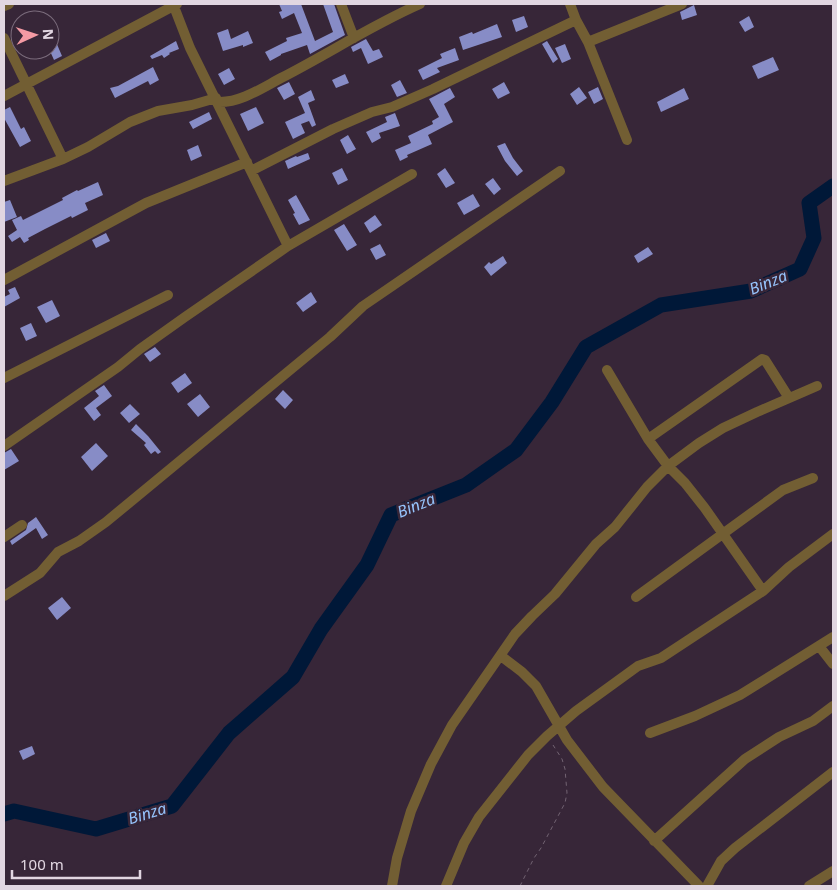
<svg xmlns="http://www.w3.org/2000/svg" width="837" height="890" font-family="'Noto Sans',sans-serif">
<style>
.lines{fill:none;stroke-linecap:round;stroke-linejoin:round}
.river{stroke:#001838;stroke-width:15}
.building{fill:#878cc6}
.path{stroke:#726372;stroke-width:1;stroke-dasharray:4 4;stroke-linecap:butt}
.minor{stroke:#725e33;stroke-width:10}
.labels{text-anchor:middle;stroke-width:5;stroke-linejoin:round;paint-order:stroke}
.water-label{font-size:16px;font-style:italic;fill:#96c3fb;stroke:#372638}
</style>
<rect width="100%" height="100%" fill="#372638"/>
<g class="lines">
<path class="river" d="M4 814 14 811 96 829 172 806 229 733 293 677 321 629 367 565 391 515 466 485 516 450 552 402 586 347 661 305 751 291 800 269 814 238 809 203 833 186"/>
</g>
<path class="building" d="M279 4H301L315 41 333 32 323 4H334L345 35 310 54 307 45 281 54V55L270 61 265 52 287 41 286 38 302 33 294 13 282 19 279 12 282 11Z
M694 5 697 15 682 20 680 12Z
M524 16 528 27 516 32 512 20Z
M749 16 754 27 745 32 739 22Z
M497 24 502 37 463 50 459 37 472 32 473 34Z
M50 28 62 56 54 60 50 51Z
M228 29 231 39 248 31 253 43 243 47V45L223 51 217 33Z
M366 39 373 51 379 49 383 57 368 64 361 48 353 52 351 47Z
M176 41 179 49 169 53 170 54 164 58 162 55 152 59 150 56Z
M547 41 558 59 553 63 542 44Z
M565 44 571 59 562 63 555 48Z
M455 48 459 60 437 68 440 72 423 80 418 70 442 58 440 54Z
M773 57 779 70 758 79 752 66Z
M153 67 159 80 150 85 148 81 115 98 110 88 118 86Z
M229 68 235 79 224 85 218 74Z
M345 74 349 83 336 88 332 80Z
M400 80 407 93 397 97 391 85Z
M289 82 295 94 284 100 277 88Z
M504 82 510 93 498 99 492 89Z
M579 87 587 98 577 105 570 94Z
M598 87 603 99 594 104 588 92Z
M450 88 455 97 444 104 453 122 428 135 432 144 407 155 408 157 400 161 395 150 411 143 408 136 433 124 432 121 439 117 429 99Z
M684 88 689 99 661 112 657 102Z
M311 90 315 100 308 103 316 125 312 127 309 121 301 124 305 133 293 139 285 122 305 113 298 97Z
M10 107 21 129 24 127 31 141 20 147 4 118V110Z
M256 107 264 123 248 131 240 114Z
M209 112 212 119 193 129 189 122Z
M395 113 400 126 379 133 381 138 372 143 366 132 387 122 385 117Z
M348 135 356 149 347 154 340 140Z
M505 143 513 158 523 171 517 176 505 161 497 146Z
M198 145 202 156 191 161 187 150Z
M308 153 310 159 288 169 285 161 296 156 297 157Z
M342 168 348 180 338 185 332 173Z
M445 168 455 183 446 188 437 174Z
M493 178 501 189 494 195 485 184Z
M98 182 103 195 85 203 88 210 72 218 71 216 45 229 28 238 29 240 24 243 20 237 12 242 8 236 17 230 12 220 21 216 23 220 63 200 62 198 77 190 78 191Z
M473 194 480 206 464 215 457 203Z
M296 195 310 220 299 225 293 214 295 213 288 200Z
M10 200 17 217 4 222V202Z
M375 215 382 225 370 233 364 223Z
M344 224 357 245 347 251 334 230Z
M106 233 110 241 96 248 92 240Z
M380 244 386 255 376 260 370 249Z
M648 247 653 254 638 263 634 256Z
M503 256 507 263 491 276 484 267 489 262 491 264Z
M15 287 20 298 4 307V297L10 294 8 290Z
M311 292 317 302 303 312 296 303Z
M52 300 60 316 46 323 37 307Z
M31 323 37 336 26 341 20 328Z
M155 347 161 354 150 362 144 354Z
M185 373 192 383 178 393 171 383Z
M104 385 112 396 96 408 101 415 94 421 84 408 99 396 95 391Z
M283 390 293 400 285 409 275 399Z
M200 394 210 407 198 417 187 404Z
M130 404 140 414 129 423 120 413Z
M136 424 148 436 161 452 158 454 155 451 151 454 144 445 146 443 131 430Z
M96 443 108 456 92 471 81 457Z
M11 449 19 461 4 470V453Z
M36 517 48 535 42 539 36 528 12 545 10 541 26 530 28 523Z
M62 597 71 608 57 620 48 608Z
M32 746 35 754 23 760 19 751Z"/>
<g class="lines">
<path class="path" d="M520 886 534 858 541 848 565 803 567 793 565 769 562 759 553 745"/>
<path class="minor" d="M173 4 190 48 288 246
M341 4 354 38
M570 4 576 20 588 42 627 140
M4 6 9 4
M4 38 63 159
M588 42 682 4
M4 96 177 4
M218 102C240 103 262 88 281 78 328 54 372 25 420 4
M251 171 333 129 372 112 392 107 433 89 576 20
M4 181 63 159 88 147 130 122 158 111 192 105 216 98
M4 280 146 203 247 162
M607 370 648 439 668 466 685 483 704 507 763 591
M4 378 168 295
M648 439 762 359 765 360 789 398
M4 446 118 367 140 349 185 317 288 246 412 174
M4 537 22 525
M4 596 40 573 58 552 79 541 106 522 330 337 363 306 560 171
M636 597 783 490 813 478
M819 646 833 664
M501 656 522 672 536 686 567 740 603 787 699 886
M650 733 695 716 740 695 833 637
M654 841 745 759 779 737 813 721 833 706
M392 886 397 858 411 811 431 764 452 725 515 634 532 616 555 594 596 544 615 527 647 487 668 466 699 443 723 428 757 412 817 386
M446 886 464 843 479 817 528 755 547 736 576 711 638 666 661 658 763 591 789 567 833 534
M707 886 721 861 735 848 833 772
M809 886 833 871"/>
</g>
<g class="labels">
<g class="water-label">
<text transform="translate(768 282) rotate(-22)" y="6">Binza</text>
<text transform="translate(416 505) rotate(-22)" y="6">Binza</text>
<text transform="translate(147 813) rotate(-17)" y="6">Binza</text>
</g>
</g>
<rect width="837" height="890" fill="none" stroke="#e1d6e1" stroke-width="10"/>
<g transform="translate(35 35) rotate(87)"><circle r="24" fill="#372638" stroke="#7b6c7c"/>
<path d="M0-4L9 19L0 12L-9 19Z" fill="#f49aa4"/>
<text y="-8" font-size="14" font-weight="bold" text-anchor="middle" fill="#e1d6e1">N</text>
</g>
<path d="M12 870v8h128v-8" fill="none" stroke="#e1d6e1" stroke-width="2.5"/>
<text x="20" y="870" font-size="15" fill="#e1d6e1" stroke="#372638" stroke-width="4" paint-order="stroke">100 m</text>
</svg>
